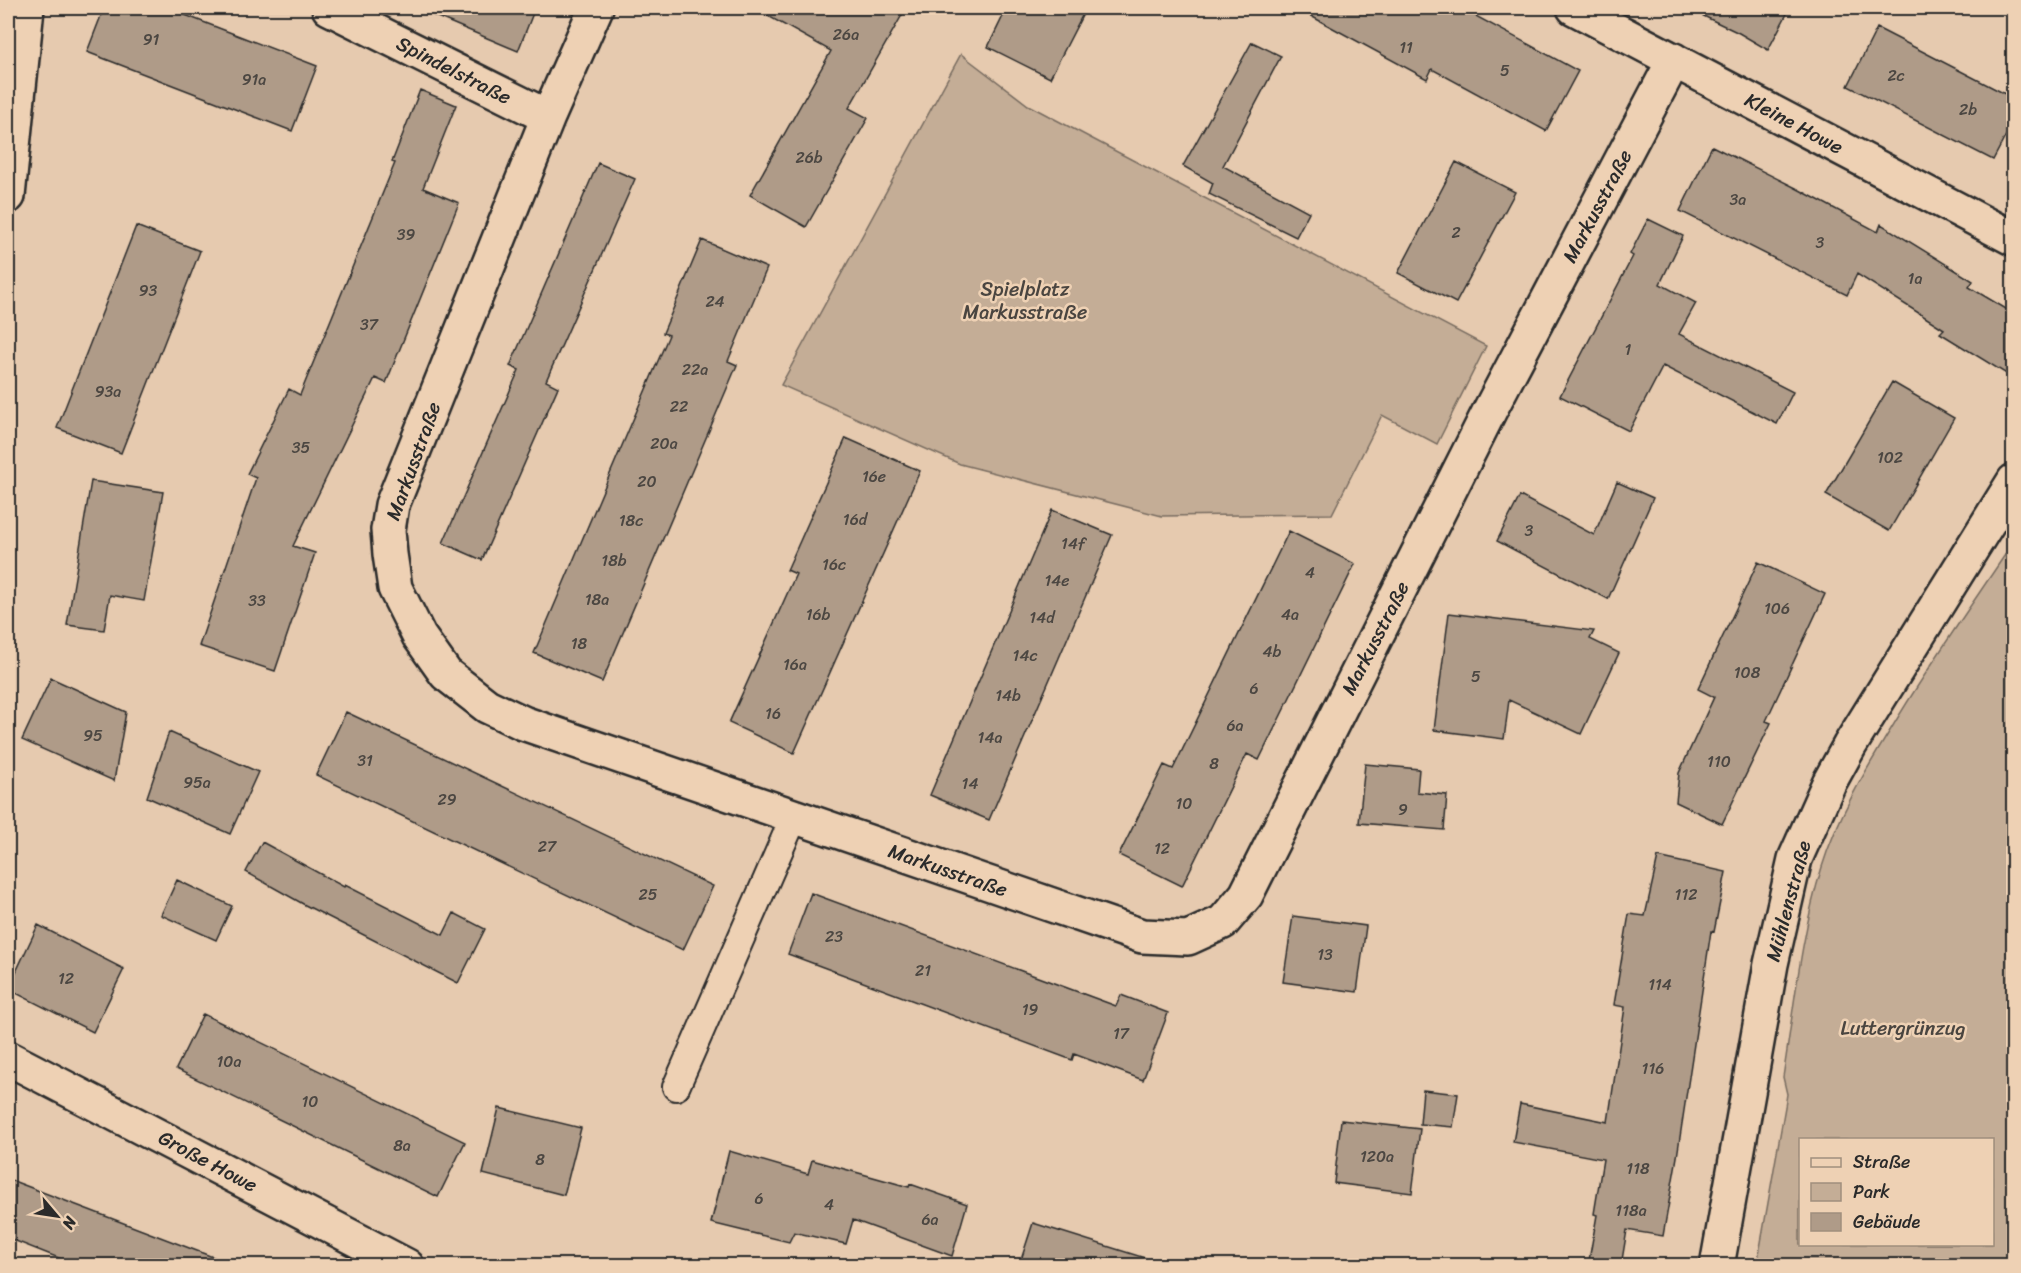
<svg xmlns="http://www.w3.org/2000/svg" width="2021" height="1273" font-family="Sriracha,sans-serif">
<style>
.green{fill:#c4ad96;stroke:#786c60;stroke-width:1.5;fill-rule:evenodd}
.building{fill:#af9b88;stroke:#2b2b2b;stroke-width:1.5}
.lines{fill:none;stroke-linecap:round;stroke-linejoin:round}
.lane-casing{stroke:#2b2b2b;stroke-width:30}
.street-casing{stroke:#2b2b2b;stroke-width:38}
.lane{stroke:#eed1b4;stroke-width:26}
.street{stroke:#eed1b4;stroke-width:33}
.labels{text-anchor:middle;stroke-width:5;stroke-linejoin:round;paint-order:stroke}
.number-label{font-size:16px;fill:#4c4742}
.street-label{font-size:20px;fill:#2b2b2b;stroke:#eed1b4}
.park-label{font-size:20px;fill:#4a4540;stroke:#eed1b4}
</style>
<rect width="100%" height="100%" fill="#e6caaf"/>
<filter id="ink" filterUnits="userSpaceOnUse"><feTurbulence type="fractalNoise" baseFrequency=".0167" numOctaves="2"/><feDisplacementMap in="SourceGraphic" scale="12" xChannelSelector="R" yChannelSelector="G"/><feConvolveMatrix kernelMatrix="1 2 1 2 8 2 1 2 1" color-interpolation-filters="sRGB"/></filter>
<g filter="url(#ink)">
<path class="green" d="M961 54 1028 105 1486 346 1437 444 1382 415 1332 514 1162 516 960 464 781 385Z
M2013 543V1265H1757L1785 1107 1787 1094 1783 1077C1794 1008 1801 934 1822 867 1837 818 1864 773 1891 729 1929 665 1972 604 2013 543ZM1800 1140H1992V1244H1800Z"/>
<path class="building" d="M104 8H167L317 66 292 131 87 52Z
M416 8H535L518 51Z
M754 8H906L849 108 868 118 806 227 750 195 831 51Z
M1007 8H1086L1050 78 988 47Z
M1296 8H1461L1578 71 1546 131 1432 69 1427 79Z
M1687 8H1790L1768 50 1739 33Z
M1877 28 2013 98V122L1993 160 1848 86Z
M1252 42 1281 56 1223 166 1309 212 1296 237 1209 194 1213 183 1183 166Z
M420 90 456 105 423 188 459 203 386 383 375 378 293 546 315 553 275 671 199 646 256 478 247 474 289 389 300 395 395 163 392 162Z
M1712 146 1796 188 1878 232 1881 224 1973 281 1969 287 2013 313V378L1940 333 1944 329 1857 274 1847 295 1680 211Z
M1456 162 1515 192 1456 303 1398 273Z
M598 163 635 179 546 381 558 387 482 560 443 543 519 370 510 366Z
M1648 219 1683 236 1660 284 1696 303 1679 334 1793 392 1777 424 1663 366 1629 431 1560 396 1633 256 1630 254Z
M136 226 200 251 121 453 57 428Z
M702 240 767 268 728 361 737 365 602 682 534 653 669 335 663 333Z
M1892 382 1954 418 1889 531 1826 495Z
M846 438 920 471 794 753 729 723 796 574 787 570Z
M91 481 163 492 144 601 110 595 104 630 67 625Z
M1617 482 1653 498 1608 599 1497 541 1520 496 1594 535Z
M1052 510 1112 535 989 820 930 795Z
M1289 531 1355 564 1259 760 1247 754 1182 886 1119 855 1164 765 1173 769Z
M1758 562 1825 594 1766 721 1771 723 1722 824 1676 802 1679 773 1714 697 1698 689Z
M1449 613 1594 631 1590 639 1619 653 1581 734 1509 700 1504 739 1434 730Z
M51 678 126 712 114 781 22 740Z
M346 712 713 886 683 950 316 775Z
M169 732 258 772 230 834 147 797Z
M1365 764 1419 769 1417 792 1447 795 1444 830 1359 823Z
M262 842 344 887 345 885 443 935 454 913 485 929 458 983 305 905 246 872Z
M1658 857 1726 872 1714 932 1711 931 1677 1157 1663 1236 1627 1230 1621 1266H1588L1597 1215 1594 1214 1603 1159 1513 1142 1520 1104 1608 1122 1625 1007 1614 1005 1629 914 1645 916Z
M177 880 232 906 216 940 161 915Z
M811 893 1116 1006 1121 995 1168 1013 1143 1080 1074 1054 1072 1060 788 954Z
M1293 916 1366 926 1357 992 1283 982Z
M38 925 124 969 93 1032 8 989Z
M203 1014 465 1142 438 1197 176 1069Z
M1423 1090 1458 1094 1453 1127 1420 1124Z
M499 1108 581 1128 564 1195 483 1174Z
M1341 1120 1420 1129 1412 1193 1334 1183Z
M729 1151 808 1174 812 1160 909 1187 910 1184 967 1204 952 1256 853 1220 846 1244 794 1232 789 1242 711 1223Z
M8 1179 226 1262 225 1266H79L8 1238Z
M1033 1223 1145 1258 1144 1266H1019Z"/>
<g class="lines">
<g class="lane-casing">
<path id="lane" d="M676 1087 794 817"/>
</g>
<g class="street-casing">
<path id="street" d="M329 8 548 117
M596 8 548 117 392 505 388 530 390 554 395 588 419 636 446 674 487 706 523 723 1142 936 1188 938 1223 922 1246 895 1490 410 1674 60
M1574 8 2014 239
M8 196 27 8
M8 1058 407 1266
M1717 1266 1771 964 1795 859 1829 783 1850 745 2014 481"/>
</g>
<use href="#lane" class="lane"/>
<use href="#street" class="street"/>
</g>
</g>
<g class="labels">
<g class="number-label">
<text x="846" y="40">26a</text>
<text x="151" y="45">91</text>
<text x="1406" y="53">11</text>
<text x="1505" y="76">5</text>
<text x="1896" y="81">2c</text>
<text x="254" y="85">91a</text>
<text x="1968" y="115">2b</text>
<text x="809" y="163">26b</text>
<text x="1738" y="205">3a</text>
<text x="1456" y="238">2</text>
<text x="406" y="240">39</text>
<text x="1820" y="248">3</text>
<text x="1915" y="284">1a</text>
<text x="148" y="296">93</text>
<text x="715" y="307">24</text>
<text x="369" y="330">37</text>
<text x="1628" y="355">1</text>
<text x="695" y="375">22a</text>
<text x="108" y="397">93a</text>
<text x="679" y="412">22</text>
<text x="664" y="449">20a</text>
<text x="301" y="453">35</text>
<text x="1890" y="463">102</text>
<text x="874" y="482">16e</text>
<text x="647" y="487">20</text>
<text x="855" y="525">16d</text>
<text x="631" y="526">18c</text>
<text x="1529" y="536">3</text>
<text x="1073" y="549">14f</text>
<text x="614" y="566">18b</text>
<text x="834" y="570">16c</text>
<text x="1310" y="578">4</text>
<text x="1057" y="586">14e</text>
<text x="597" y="605">18a</text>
<text x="257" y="606">33</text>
<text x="1777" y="614">106</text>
<text x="818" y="620">16b</text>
<text x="1290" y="620">4a</text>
<text x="1042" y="623">14d</text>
<text x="579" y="649">18</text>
<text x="1272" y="657">4b</text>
<text x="1025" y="661">14c</text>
<text x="795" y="670">16a</text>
<text x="1747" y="678">108</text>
<text x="1476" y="682">5</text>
<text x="1254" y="694">6</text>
<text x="1008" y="701">14b</text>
<text x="773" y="719">16</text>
<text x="1235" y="731">6a</text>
<text x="93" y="741">95</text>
<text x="990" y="743">14a</text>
<text x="365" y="766">31</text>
<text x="1719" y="767">110</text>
<text x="1214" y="769">8</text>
<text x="197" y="788">95a</text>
<text x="970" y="789">14</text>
<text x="447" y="805">29</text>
<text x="1184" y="809">10</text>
<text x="1403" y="815">9</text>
<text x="547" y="852">27</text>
<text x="1162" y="854">12</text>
<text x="648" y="900">25</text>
<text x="1686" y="900">112</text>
<text x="834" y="942">23</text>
<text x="1325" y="960">13</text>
<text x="923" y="976">21</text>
<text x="66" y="984">12</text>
<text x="1660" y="990">114</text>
<text x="1030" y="1015">19</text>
<text x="1121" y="1039">17</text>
<text x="229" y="1067">10a</text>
<text x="1653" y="1074">116</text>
<text x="310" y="1107">10</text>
<text x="402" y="1151">8a</text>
<text x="1377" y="1162">120a</text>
<text x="540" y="1165">8</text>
<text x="1638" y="1174">118</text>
<text x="759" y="1204">6</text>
<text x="829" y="1210">4</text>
<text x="1631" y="1216">118a</text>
<text x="930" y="1225">6a</text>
</g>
<g class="street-label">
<text transform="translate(454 70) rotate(27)" y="7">Spindelstraße</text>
<text transform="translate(1794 123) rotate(28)" y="7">Kleine Howe</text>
<text transform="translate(1597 206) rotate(-62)" y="7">Markusstraße</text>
<text transform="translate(413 461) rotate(-70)" y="7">Markusstraße</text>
<text transform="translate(1375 638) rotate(-63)" y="7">Markusstraße</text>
<text transform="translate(948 870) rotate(19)" y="7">Markusstraße</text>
<text transform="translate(1788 901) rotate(-75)" y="7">Mühlenstraße</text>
<text transform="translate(208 1161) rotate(28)" y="7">Große Howe</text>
</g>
<g class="park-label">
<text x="1025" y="296">Spielplatz<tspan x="1025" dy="23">Markusstraße</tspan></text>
<text x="1903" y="1035">Luttergrünzug</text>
</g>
</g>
<rect width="2021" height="1273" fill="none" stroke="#eed1b4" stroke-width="30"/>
<rect x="15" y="15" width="1991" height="1243" fill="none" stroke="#2b2b2b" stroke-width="2" filter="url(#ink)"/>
<rect x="1799" y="1138" width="195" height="108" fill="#eed1b4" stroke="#a08f7d" stroke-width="1.5"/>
<rect x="1811" y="1158" width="30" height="9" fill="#eed1b4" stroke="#a08f7d" stroke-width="1.5"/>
<text x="1853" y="1168" font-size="18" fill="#2b2b2b">Straße</text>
<rect x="1811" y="1183" width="30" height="18" fill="#c4ad96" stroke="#a08f7d" stroke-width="1.5"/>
<text x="1853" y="1198" font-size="18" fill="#2b2b2b">Park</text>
<rect x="1811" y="1213" width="30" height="18" fill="#af9b88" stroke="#a08f7d" stroke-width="1.5"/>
<text x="1853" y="1228" font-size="18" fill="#2b2b2b">Gebäude</text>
<g transform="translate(57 1216) rotate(119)" stroke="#eed1b4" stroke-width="4.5" paint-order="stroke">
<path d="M0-4.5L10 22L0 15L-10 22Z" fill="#2b2b2b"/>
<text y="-9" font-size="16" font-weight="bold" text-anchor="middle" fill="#2b2b2b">N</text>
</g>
</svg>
